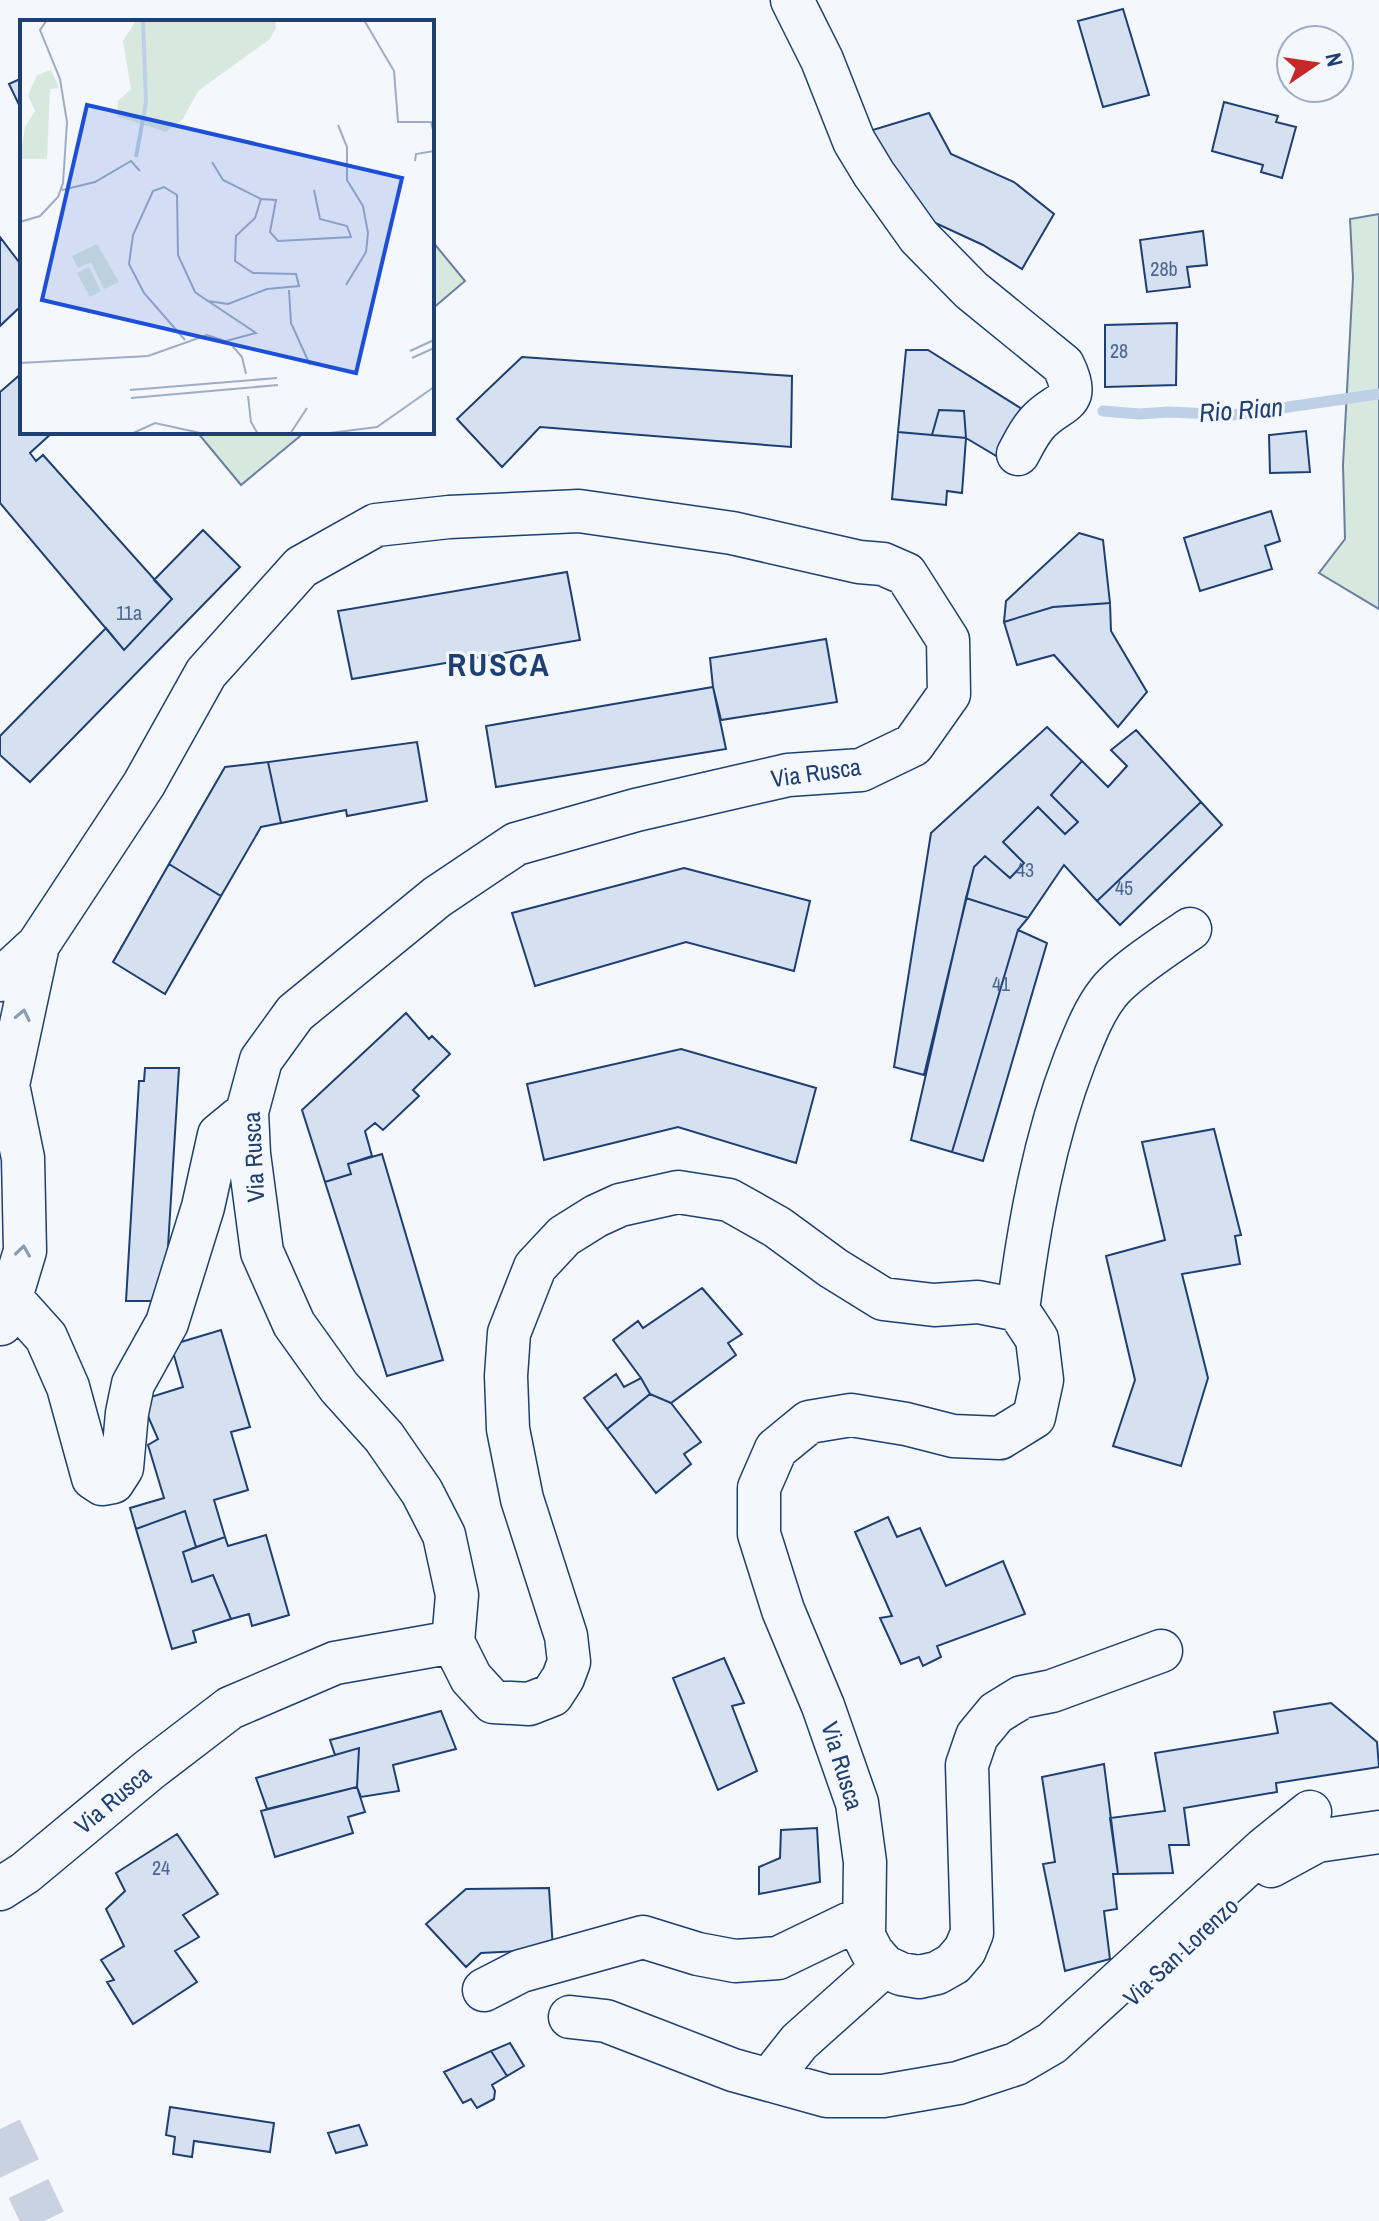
<svg xmlns="http://www.w3.org/2000/svg" width="1379" height="2221" font-family="'Archivo Narrow',sans-serif">
<style>
.green{fill:#d7e8df;stroke:#687fa3;stroke-width:2}
.lines{fill:none;stroke-linecap:round;stroke-linejoin:round}
.stream{stroke:#bed0e5;stroke-width:11}
.building{fill:#d5e0f0;stroke:#1d3f73;stroke-width:2}
.highway-tunnel{stroke:#c9d2e0;stroke-width:44;stroke-dasharray:44 22;stroke-linecap:butt}
.minor-casing{stroke:#1d3f73;stroke-width:45}
.minor{stroke:#f4f7fb;stroke-width:42}
.oneway{stroke:#889bb7}
.labels{text-anchor:middle;stroke-width:6;stroke-linejoin:round;paint-order:stroke}
.number-label{font-size:20px;fill:#4b6792}
.street-label{font-size:24px;fill:#1d3f73;stroke:#f4f7fb}
.water-label{font-size:26px;font-style:italic;fill:#1d3f73;stroke:#f4f7fb}
.district-label{font-size:32px;font-weight:bold;letter-spacing:2px;fill:#1d3f73;stroke:#f4f7fb}
.inset-river{fill:none;stroke:#bed0e5;stroke-width:4}
.inset-road{fill:none;stroke:#9eadc5;stroke-width:2}
.view{fill:#1d4ed8;fill-opacity:0.15;stroke:#1d4ed8;stroke-width:4}
.inset-edge{fill:none;stroke:#1d3f73;stroke-width:4}
</style>
<rect width="100%" height="100%" fill="#f4f7fb"/>
<path class="green" d="M1379 214V609L1319 573 1345 539 1343 465 1353 278 1350 219Z
M432 241 465 281 432 309Z
M197 432H305L241 485Z"/>
<g class="lines">
<path class="stream" d="M1103 411 1139 414 1169 412 1233 415 1379 394"/>
</g>
<path class="building" d="M1123 9 1149 95 1103 107 1078 21Z
M22 78V111L9 84Z
M1224 102 1278 116 1276 122 1296 127 1282 178 1261 172 1263 165 1212 151Z
M929 113 951 154 1014 182 1054 214 1022 269 983 245 918 215 866 132Z
M1203 231 1207 265 1187 267 1190 287 1147 292 1140 240Z
M0 237 22 266V305L0 326Z
M1177 323 1176 385 1105 387V325Z
M906 350H928L1022 409 1007 431 998 457 966 438 964 411 939 410 932 435 898 432Z
M522 357 792 376 791 447 540 427 502 467 457 419Z
M22 373V432H53L30 453 36 461 43 455 172 599 124 650 0 503V392Z
M939 410 964 411 966 438 932 435Z
M1306 431 1310 472 1270 473 1269 435Z
M898 432 966 438 962 493 947 491 946 505 892 499Z
M1271 511 1280 541 1265 546 1272 569 1200 591 1184 538Z
M203 530 240 567 30 782 0 755V736L106 628 124 650 172 599 154 580Z
M1079 533 1103 540 1110 603 1053 607 1004 622 1006 601Z
M567 572 580 640 352 679 338 611Z
M1110 603 1111 631 1147 692 1118 727 1054 655 1017 665 1004 622 1053 607Z
M826 639 837 702 721 720 713 687 710 658Z
M713 687 726 749 496 787 486 726Z
M1047 727 1082 761 1051 795 1078 822 1065 834 1038 807 1003 842 1024 863 1010 878 985 856 974 867 924 1075 894 1067 931 833Z
M1136 730 1201 802 1097 901 1064 865 1028 918 966 898 974 867 985 856 1010 878 1024 863 1003 842 1038 807 1065 834 1078 822 1051 795 1082 761 1108 787 1127 766 1111 750Z
M417 742 427 801 347 816 346 810 281 823 268 762Z
M268 762 281 823 261 827 221 896 169 864 225 767Z
M1201 802 1222 825 1120 925 1097 901Z
M169 864 221 896 165 994 113 962Z
M684 868 810 901 794 971 686 942 535 986 512 913Z
M966 898 1028 918 1018 930 952 1152 911 1140Z
M1018 930 1047 943 983 1161 952 1152Z
M406 1013 429 1039 432 1036 450 1054 413 1090 419 1096 383 1130 375 1123 365 1131 372 1156 348 1164 351 1174 325 1182 302 1110Z
M681 1049 816 1088 796 1163 678 1127 544 1160 527 1084Z
M145 1068H179L167 1263 156 1301H126L139 1081H144Z
M1214 1129 1241 1235 1235 1236 1240 1264 1182 1274 1208 1378 1181 1466 1113 1446 1135 1380 1106 1256 1165 1240 1142 1142Z
M382 1154 443 1360 387 1376 325 1182 351 1174 348 1164Z
M702 1288 742 1334 728 1343 736 1355 671 1403 650 1394 641 1378 613 1340 638 1321 643 1328Z
M221 1330 250 1427 231 1432 248 1490 214 1500 225 1537 196 1547 185 1511 136 1529 130 1508 164 1498 148 1445 158 1439 141 1400 183 1387 171 1345Z
M616 1374 624 1387 641 1378 650 1394 607 1429 584 1398Z
M650 1394 671 1403 701 1442 684 1454 691 1464 656 1493 607 1429Z
M185 1511 196 1547 183 1552 192 1582 213 1575 231 1619 193 1631 196 1642 172 1649 136 1529Z
M888 1517 897 1537 920 1528 946 1586 1003 1561 1025 1614 937 1646 941 1657 923 1666 919 1657 901 1664 880 1618 892 1616 855 1532Z
M266 1535 289 1615 252 1626 249 1614 231 1619 213 1575 192 1582 183 1552 225 1537 228 1546Z
M724 1658 744 1703 732 1706 757 1771 718 1790 673 1678Z
M1331 1703 1377 1742 1379 1767 1276 1783 1277 1792 1184 1808 1189 1845H1169L1173 1873 1118 1874 1110 1818 1165 1811 1155 1753 1278 1733 1274 1712Z
M441 1711 456 1749 393 1765 399 1791 361 1797 357 1787 359 1748 335 1755 330 1740Z
M359 1748 357 1787 267 1809 256 1778Z
M1104 1764 1118 1874H1113L1117 1909 1104 1911 1110 1959 1065 1971 1043 1864 1055 1862 1042 1777Z
M357 1787 365 1812 348 1817 353 1833 275 1857 261 1811Z
M817 1828 820 1882 759 1894V1867L780 1858 781 1830Z
M177 1834 218 1894 183 1915 199 1937 175 1951 197 1982 133 2024 107 1982 114 1980 101 1960 124 1946 106 1909 125 1891 116 1873Z
M549 1888 553 1949 481 1953 466 1967 426 1924 466 1889Z
M510 2043 524 2066 507 2076 491 2051Z
M491 2051 507 2076 492 2085 495 2091 494 2099 477 2108 471 2099 463 2103 444 2072Z
M170 2107 274 2123 270 2152 194 2141 192 2157 173 2154 175 2137 166 2135Z
M359 2125 367 2145 336 2153 328 2133Z"/>
<g class="lines">
<path class="highway-tunnel" d="M0 2129 44 2221"/>
<g class="minor-casing">
<path id="minor" d="M792 0 822 60 854 141 874 174 919 237 971 290 1063 365C1083 405 1060 399 1039 421 1030 430 1024 443 1018 454
M0 980 38 945 144 784 206 673 301 567 376 525 449 517 579 511 732 533 859 562 883 564 906 574 948 640 949 694 913 745 861 770 788 775 636 810 516 844 437 897 295 1013 261 1060 247 1112 249 1154 262 1252 294 1324 339 1387 384 1437 422 1492 444 1535 457 1595 453 1642 471 1678 493 1702 529 1704 552 1695 563 1678 569 1662 566 1636 522 1499 508 1429 506 1376 509 1333 535 1267 564 1236 596 1216 620 1205 678 1192 729 1200 777 1227 833 1268 883 1299 934 1305 978 1302 1018 1310 1037 1339 1042 1380 1034 1417 1000 1438 953 1436 906 1424 851 1415 809 1422 776 1449 759 1488V1534L783 1610 823 1706 857 1803 865 1862 864 1936 872 1952 884 1966 901 1974 919 1977 937 1973 953 1964 965 1950 972 1933 967 1765 977 1736 996 1713 1022 1697 1052 1691 1161 1651
M0 1075 8 1085 23 1158 25 1251 5 1317 1 1324
M8 1085 38 945
M11 1298 46 1337 68 1387 93 1478 102 1484 113 1482 122 1468 127 1413 133 1384 167 1323 203 1207 219 1135 247 1112
M1018 1310C1029 1225 1044 1140 1075 1059 1084 1037 1093 1012 1108 993 1123 973 1168 944 1190 929
M1271 1866 1317 1841 1379 1832
M0 1889 25 1873 149 1770 230 1708 335 1663 453 1642
M484 1990 521 1971 643 1937 698 1954 735 1961 778 1958 863 1917
M570 2017 606 2021 733 2070 827 2096H883L958 2083 1016 2064 1052 2043 1264 1849 1310 1812
M769 2080 799 2042 884 1966"/>
</g>
<use href="#minor" class="minor"/>
</g>
<defs><path id="oneway-chevron" d="M-2-3.5L2.5 0L-2 3.5" fill="none" stroke-width="1.6" stroke-linecap="round" stroke-linejoin="round" transform="scale(2)"/></defs>
<g class="oneway">
<use href="#oneway-chevron" transform="translate(23 1015) rotate(-78)"/>
<use href="#oneway-chevron" transform="translate(23 1251) rotate(-82)"/>
</g>
<g class="labels">
<g class="number-label">
<text x="1164" y="276">28b</text>
<text x="1119" y="358">28</text>
<text x="129" y="620">11a</text>
<text x="1025" y="877">43</text>
<text x="1124" y="895">45</text>
<text x="1001" y="991">41</text>
<text x="161" y="1875">24</text>
</g>
<g class="street-label">
<text transform="translate(816 773) rotate(-8)" y="8">Via Rusca</text>
<text transform="translate(254 1157) rotate(-93)" y="8">Via Rusca</text>
<text transform="translate(842 1766) rotate(73)" y="8">Via Rusca</text>
<text transform="translate(113 1800) rotate(-40)" y="8">Via Rusca</text>
<text transform="translate(1181 1952) rotate(-43)" y="8">Via San Lorenzo</text>
</g>
<g class="water-label">
<text transform="translate(1241 410) rotate(-4)" y="9">Rio Rian</text>
</g>
<g class="district-label">
<text x="499" y="676">RUSCA</text>
</g>
</g>
<g transform="translate(20 20)">
<rect width="414" height="414" fill="#f4f7fb"/>
<path d="M116 0H255L256 8 250 19 178 71 163 99 146 112 97 96 98 81 111 69 103 21ZM31 50 39 68 30 69 27 139H0L5 107 15 91 8 75 17 55ZM77 224 99 262 84 269 71 242 58 248 52 236ZM69 247 81 271 70 277 57 253Z" fill="#d7e8df"/>
<path class="inset-river" d="M116 137 126 82 123 0"/>
<path class="inset-road" d="M344 0 374 51 378 102H411L414 114M318 105 327 127V160L343 186 348 213 346 232 326 265M395 141 396 134 414 131M192 142 203 160 241 179M42 170 75 162 111 141 120 151M0 202 20 196 38 177 43 163 47 102 40 59 20 10 27 0M269 270 271 303 290 345M188 281 236 313 206 321M165 320 124 273 109 244 113 215 133 171 144 167 157 175 158 235 175 272 188 281 208 284 247 269 279 266 276 254 233 253 215 241 216 216 235 198 241 179 256 180 250 212 258 221 331 217 327 206 300 199 294 170M390 331 414 320M392 338 414 328M0 343 128 336 187 315 209 322 222 337 226 354M110 370 257 358M228 376 231 402 238 414M111 378 258 365M111 414 135 403 185 414M270 414 287 388M302 414 357 407 414 367"/>
<path class="view" d="M67 85 382 158 336 353 22 280Z"/>
<rect width="414" height="414" class="inset-edge"/>
</g>
<g transform="translate(1315 64) rotate(77)"><circle r="38" fill="#f4f7fb" stroke="#9eadc5" stroke-width="2"/>
<path d="M0-6L14 30L0 20L-14 30Z" fill="#c62828"/>
<text y="-12" font-size="22" font-weight="bold" text-anchor="middle" fill="#1d3f73">N</text>
</g>
</svg>
